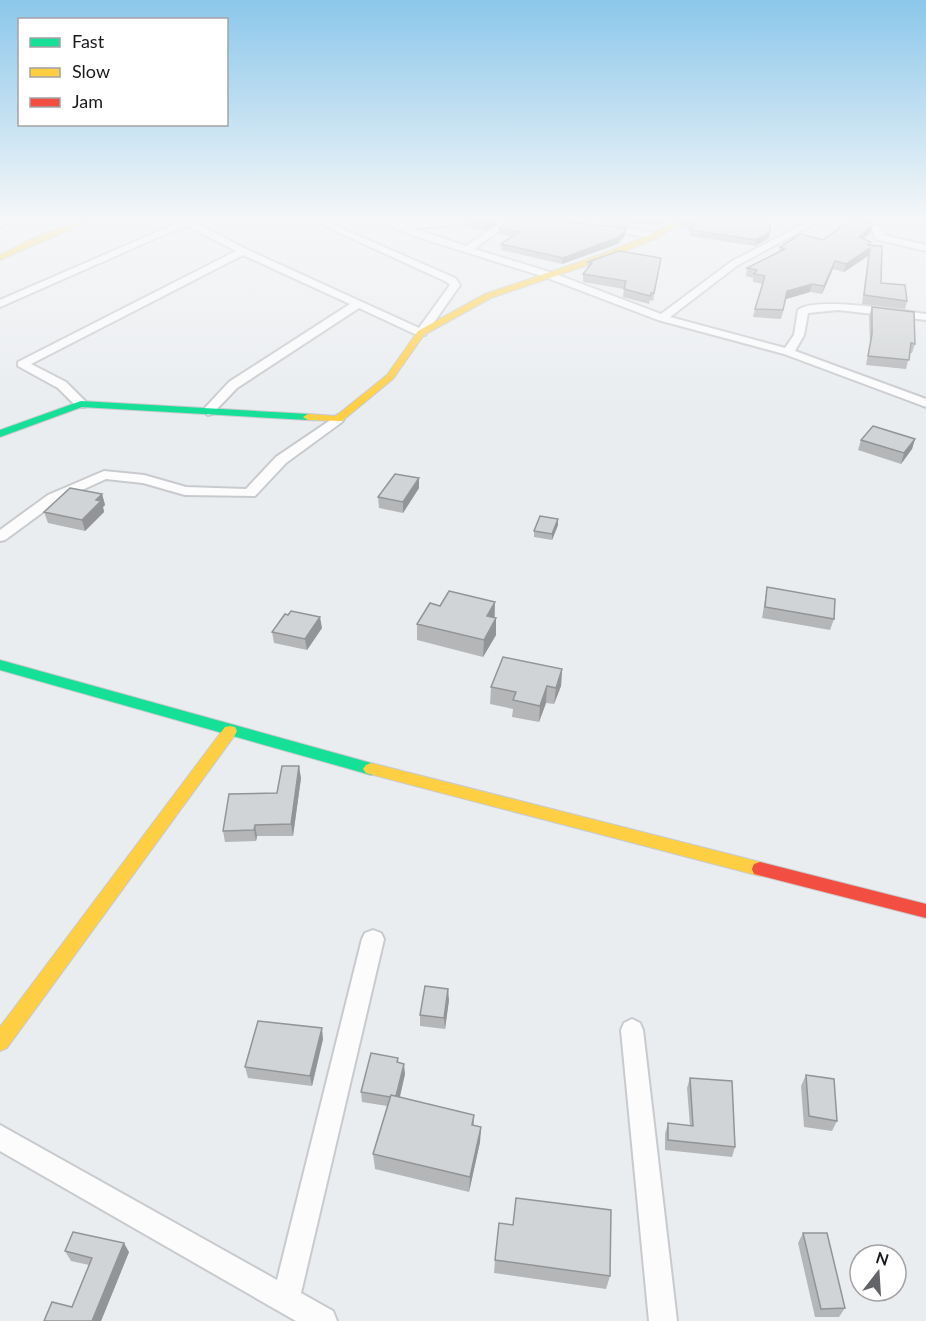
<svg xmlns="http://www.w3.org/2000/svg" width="926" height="1321" font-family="Lato,sans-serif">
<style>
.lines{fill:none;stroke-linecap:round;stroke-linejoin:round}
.street-casing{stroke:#c8cacd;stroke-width:4}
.fast-casing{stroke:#c8cacd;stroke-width:2}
.slow-casing{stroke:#c8cacd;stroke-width:2}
.jam-casing{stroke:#c8cacd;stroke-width:2}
.street{fill:#fcfcfd;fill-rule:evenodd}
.fast{fill:#16e098;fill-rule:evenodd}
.slow{fill:#ffcf43;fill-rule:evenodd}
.jam{fill:#f24e42;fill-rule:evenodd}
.wall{fill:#b4b6b8}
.shaded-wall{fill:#929496}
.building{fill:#d1d4d6;stroke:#929496;stroke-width:1.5}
</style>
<rect width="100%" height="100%" fill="#eaedf0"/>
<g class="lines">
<g class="street-casing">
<path id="street" d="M0 221H12L0 227Z
M182 221H192L246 249 419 328 450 285 447 282 314 221H325L455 278 460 285 425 335H417L359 308 237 388 212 414 208 415 202 411 229 382 350 304 243 255 31 364 66 382 85 401V407H77L58 388 18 366V362L236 251 186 225 0 307V300Z
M382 221H393L402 224 480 221 476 224 411 228 466 246 503 221H512L474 249 553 273 661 314 732 261 810 221H820L738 265 670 317 785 348 794 335 798 310C816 296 901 311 926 314V320L838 310 808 313 804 335 795 351 926 399V407L784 354 658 320 545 277 411 235Z
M841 221C854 221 875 220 884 231L883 235 926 245V251L875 239 873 230 842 223Z
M604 223 654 233 659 236 654 239 601 228 599 226Z
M338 415 342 416 344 419 342 422 286 463 255 496 185 495 143 483 106 479 58 501 5 540 0 541V530L48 495 104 471 144 475 186 487 246 489 276 457Z
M373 930 381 933 384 939 301 1293 333 1311 337 1321H296L0 1151V1125L277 1280 362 939 365 933Z
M632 1019 640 1023 643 1030 677 1321H649L621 1030 624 1023Z"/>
</g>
<g class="fast-casing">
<path id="fast" d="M81 401 308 414 313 417 308 420 82 407 0 437V430Z
M0 660 371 763 376 765 379 769 376 773 371 775 0 670Z"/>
</g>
<g class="slow-casing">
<path id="slow" d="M80 221H90L0 260V255L33 238Z
M676 221H685L657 238 606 259 491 298 424 335 393 379 342 421 308 420 303 417 308 414 336 416 387 375 418 331 485 294 600 255 651 234Z
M230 726 235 727 237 731 235 735 7 1048 0 1051V1027L225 727Z
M371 763 760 862 766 864 768 869 766 874 760 876 366 773 363 769 366 765Z"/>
</g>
<g class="jam-casing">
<path id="jam" d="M760 862 926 904V918L754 874 752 869 754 864Z"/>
</g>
<use href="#street" class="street"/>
<use href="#fast" class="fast"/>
<use href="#slow" class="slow"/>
<use href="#jam" class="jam"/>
</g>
<path class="wall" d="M466 221H500L484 231 466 227Z
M582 221H669L660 225Z
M683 221H772L770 225 769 238 755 246 689 236 690 230 691 229 680 228 681 222Z
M873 224 871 232 864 239 871 242V245L881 283 907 301 905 309 862 304 868 256 844 272 833 269 822 294 810 292 786 299 781 319 753 317 755 309 763 284 753 282V278L746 276 747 268 779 251 780 247 823 240Z
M499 228H626L625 236 618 244 562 264 501 250V244L512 237 498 234Z
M588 262 660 266 653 301 650 300 649 304 623 297 624 289 583 282V274L587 269Z
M872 307 915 344 912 353H910L906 369 866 365 870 343 869 316Z
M915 439 912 449 901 464 858 450 861 440Z
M419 478V488L403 513 379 508 378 497Z
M102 494 105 505 103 507 104 512 85 531 48 523 44 512Z
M558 519V525L552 540 534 537V531Z
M767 587 834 619 830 630 762 618Z
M495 602V617L496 635 483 657 417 640V624L440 606Z
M288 615 322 628 307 650 274 643 272 632Z
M562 669 561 686 554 704 546 703 539 722 512 717 513 709 490 704 491 687Z
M301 778 293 836H257L256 841 225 842 223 831Z
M449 1000 445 1029 420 1026V1015Z
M323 1039 312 1086 248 1078 245 1067Z
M398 1058V1063L405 1074 400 1097 474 1115V1125L481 1127 480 1142 469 1192 375 1169 373 1154 387 1106 362 1102 361 1092Z
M806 1075 837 1121 832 1131 804 1127 801 1086Z
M690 1078 735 1147 732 1157 665 1150V1134L668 1123 690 1126 687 1088Z
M803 1233 845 1308 839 1317H815L798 1243Z
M65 1251 129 1252 101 1321H44L72 1307 89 1265 71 1261Z
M495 1260 610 1276 606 1289 494 1273Z"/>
<path class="shaded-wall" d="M491 221H500L484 231 485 225Z
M660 221H669L660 225Z
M873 224 871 232 857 244 859 237Z
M626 230 625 236 618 244 562 264 563 258Z
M770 232 769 238 755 246 756 240Z
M871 242 868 256 844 272 846 264Z
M835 261 833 269 822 294 824 286Z
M812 284 810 292 786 299 781 319 787 291Z
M915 439 912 449 901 464 904 453Z
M419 478V488L403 513V502Z
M102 494 105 505 103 507 104 512 85 531 82 520 96 500Z
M558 519V525L552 540V534Z
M495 602 494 619 487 616Z
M320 617 322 628 307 650 305 639Z
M496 618V635L483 657 484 640Z
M562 669 561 686 554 704 556 688Z
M547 686 546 703 539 722 540 706Z
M299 766 301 778 293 836 291 824Z
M255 825 257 836 256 841 254 830Z
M448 989 449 1000 445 1029 444 1018Z
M322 1028 323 1039 312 1086 310 1076Z
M404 1064 405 1074 397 1108 396 1098Z
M481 1127 480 1142 469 1192 470 1177Z
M124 1243 129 1252 101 1321H92Z"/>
<path class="building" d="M466 221H491L485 225Z
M508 221H559L626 228V230L619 237 563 258 501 244 519 232 499 228Z
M683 221H770V232L756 240 690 230 697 224 681 222Z
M849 221H856L873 224 859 237 871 242 868 245 882 246 881 283 905 285 907 301 864 295 870 248 846 264 835 261 824 286 812 284 787 291 783 310 755 309 765 276 754 274 757 270 747 268 785 249 780 247 800 234 823 240Z
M619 251 661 258 654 293H651L650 296 624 289 626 281 583 274 592 263 588 262Z
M872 307 914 312 915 344 911 343 909 360 868 356 872 334Z
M873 426 915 439 904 453 861 440Z
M395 474 419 478 403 502 378 497Z
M70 488 102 494 96 500 101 501 82 520 44 512Z
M540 516 558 519 552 534 534 531Z
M767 587 835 599 834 619 765 607Z
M449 591 495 602 487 616 496 618 484 640 417 624 430 603 440 606Z
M291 611 320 617 305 639 272 632 285 614 288 615Z
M503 657 562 669 556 688 547 686 540 706 513 700 516 692 491 687Z
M282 766H299L291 824 255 825 254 830 223 831 229 794 277 793Z
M425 986 448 989 444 1018 420 1015Z
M258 1021 322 1028 310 1076 245 1067Z
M371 1053 398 1058 397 1062 404 1064 396 1096 391 1095 390 1097 361 1092Z
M806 1075 834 1079 837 1121 809 1116Z
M690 1078 732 1081 735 1147 668 1140V1123L693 1126Z
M391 1095 474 1115 472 1125 481 1127 470 1177 373 1154Z
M516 1198 611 1210 610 1276 495 1260 499 1223 513 1225Z
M73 1232 124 1243 92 1321H44L52 1302 72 1307 92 1258 65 1251Z
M803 1233H827L845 1308 821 1309Z"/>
<linearGradient id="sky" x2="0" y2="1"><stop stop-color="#8bc7eb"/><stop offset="0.54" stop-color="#f6f7f8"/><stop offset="1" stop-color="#f6f7f8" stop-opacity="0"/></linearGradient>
<rect width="926" height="406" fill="url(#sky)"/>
<rect x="18" y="18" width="210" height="108" fill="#ffffff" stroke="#a3a3a5" stroke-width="1.5"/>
<rect x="30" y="38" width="30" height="9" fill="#16e098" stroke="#a3a3a5" stroke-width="1.5"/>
<text x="72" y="48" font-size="18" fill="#191a1d">Fast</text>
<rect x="30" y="68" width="30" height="9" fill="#ffcf43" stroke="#a3a3a5" stroke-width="1.5"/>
<text x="72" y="78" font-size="18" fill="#191a1d">Slow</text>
<rect x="30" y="98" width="30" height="9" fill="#f24e42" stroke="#a3a3a5" stroke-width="1.5"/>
<text x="72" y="108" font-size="18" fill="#191a1d">Jam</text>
<g transform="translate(878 1273) rotate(17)"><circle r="28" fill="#ffffff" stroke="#a3a3a5" stroke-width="1.5"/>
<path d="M0-4.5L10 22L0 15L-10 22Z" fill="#626467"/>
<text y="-9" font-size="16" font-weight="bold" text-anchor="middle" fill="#191a1d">N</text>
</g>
</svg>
